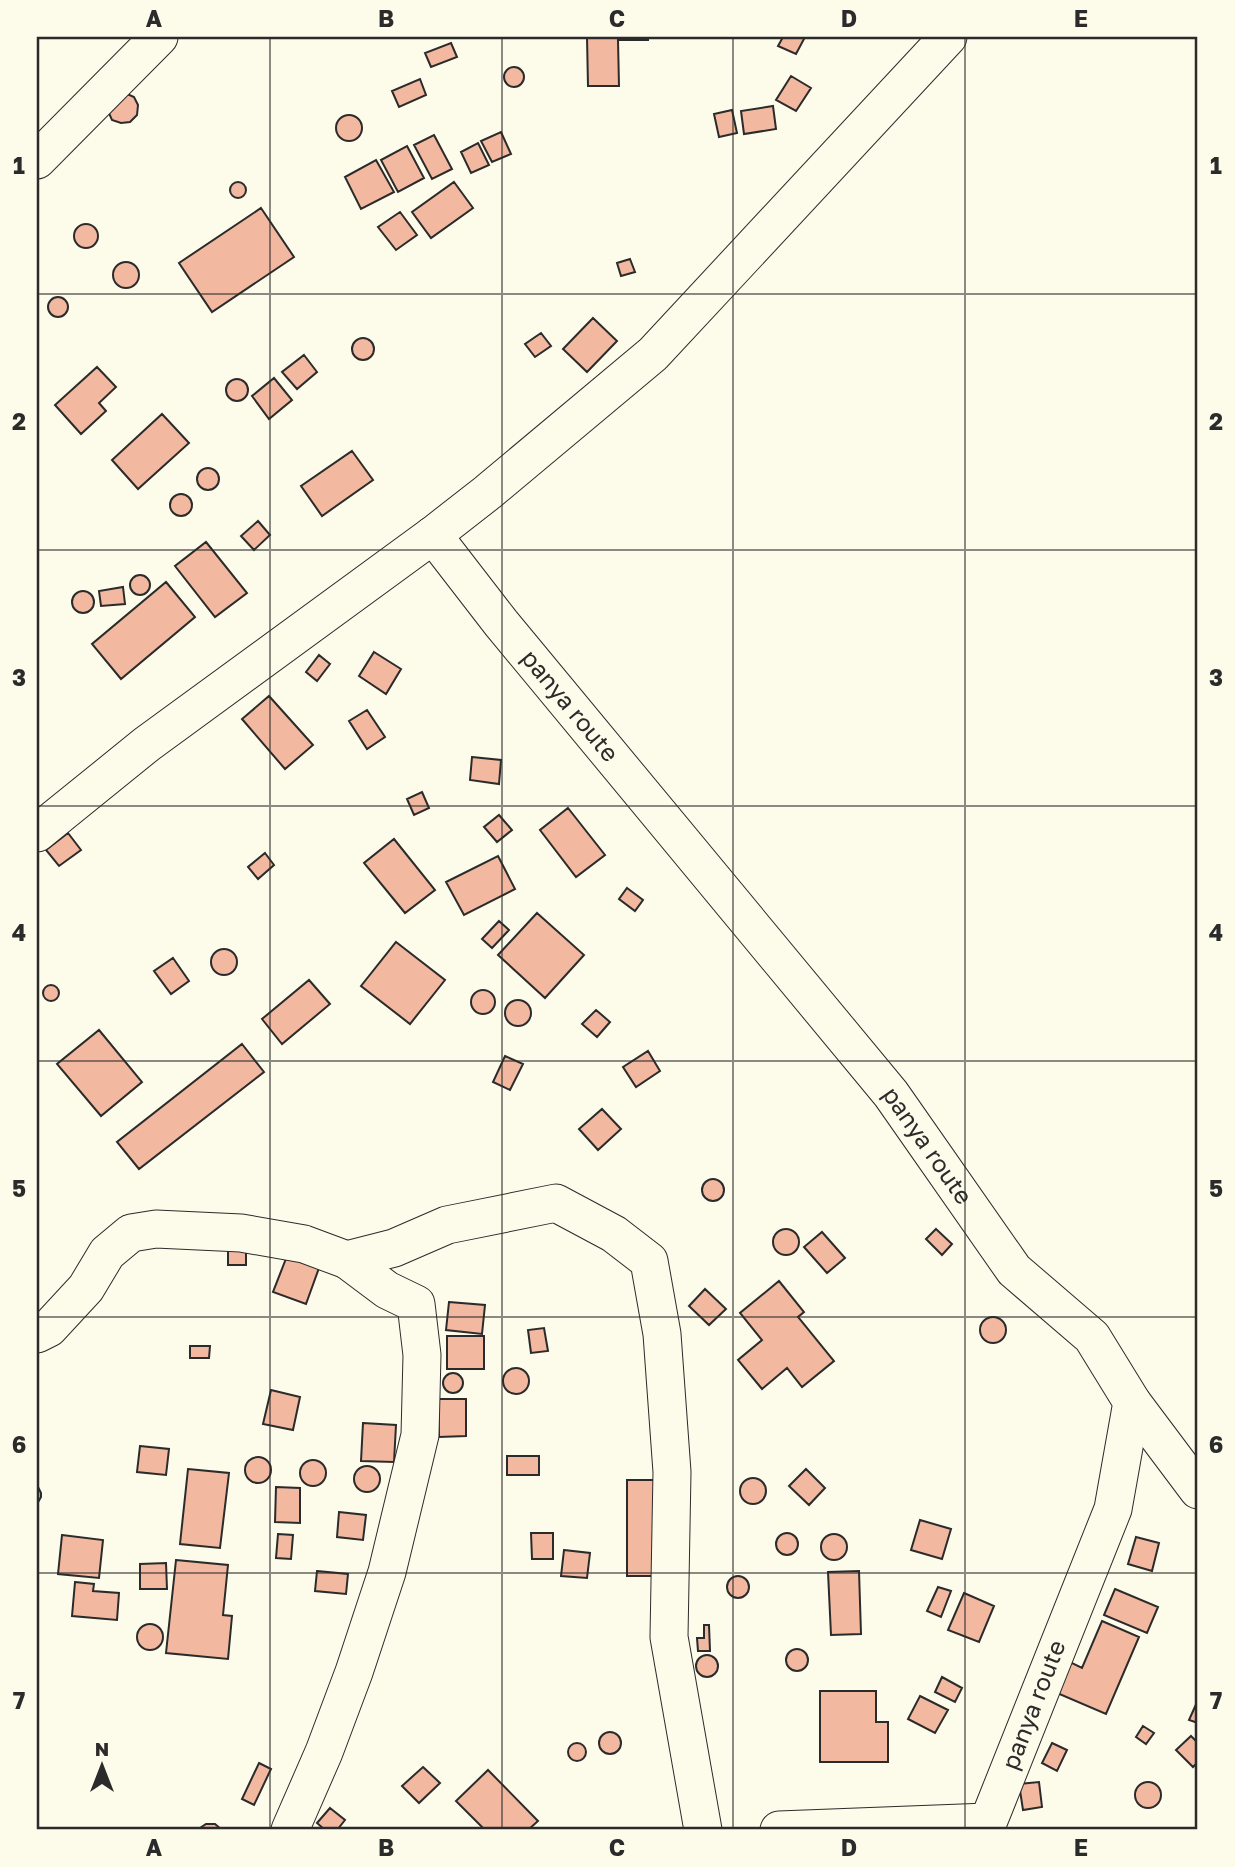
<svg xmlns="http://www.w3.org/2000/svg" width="1235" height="1867" font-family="'Golos Text',sans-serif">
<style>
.building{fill:#f2b8a0;stroke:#2b2b2b;stroke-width:2}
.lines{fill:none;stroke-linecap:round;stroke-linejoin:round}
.street-casing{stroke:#2b2b2b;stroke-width:39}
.street{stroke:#fdfbea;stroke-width:37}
.grid{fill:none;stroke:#2b2b2b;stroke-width:2;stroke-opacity:0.55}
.labels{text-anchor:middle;stroke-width:5;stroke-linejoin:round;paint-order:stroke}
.street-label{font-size:24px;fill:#2b2b2b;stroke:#fdfbea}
.neatline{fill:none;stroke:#2b2b2b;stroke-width:2.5}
.grid-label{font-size:23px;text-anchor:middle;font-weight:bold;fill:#2b2b2b}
</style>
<rect width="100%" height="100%" fill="#fdfbea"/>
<path class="building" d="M587 37H648V40H618L619 86H588Z
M783 37H805L796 54 778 46Z
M451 43 457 57 431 67 425 53Z
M504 77a10 10 0 1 1 20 0a10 10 0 1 1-20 0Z
M791 76 811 88 796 111 776 100Z
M420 79 426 95 399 107 392 91Z
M125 93 134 97 138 105 137 115 130 122 121 123 112 120 108 111Z
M773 106 776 129 744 134 741 111Z
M732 110 737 133 719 137 714 114Z
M336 128a13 13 0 1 1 26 0a13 13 0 1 1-26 0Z
M501 132 511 154 492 162 481 141Z
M434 135 452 169 432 179 414 145Z
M478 143 489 165 471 173 461 152Z
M407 146 424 178 398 192 381 160Z
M376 160 394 192 361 209 345 177Z
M230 190a8 8 0 1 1 16 0a8 8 0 1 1-16 0Z
M454 182 473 208 431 238 412 212Z
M261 208 294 257 212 312 179 263Z
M400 212 417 235 396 250 378 227Z
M74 236a12 12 0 1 1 24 0a12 12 0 1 1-24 0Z
M630 259 635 272 621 276 617 263Z
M113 275a13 13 0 1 1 26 0a13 13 0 1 1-26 0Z
M48 307a10 10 0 1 1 20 0a10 10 0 1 1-20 0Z
M593 318 617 341 587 372 563 349Z
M541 333 551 346 535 357 525 344Z
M352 349a11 11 0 1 1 22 0a11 11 0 1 1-22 0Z
M304 355 317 372 297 389 282 372Z
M97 367 116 387 99 403 106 411 81 434 55 405Z
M274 378 292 400 269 419 252 396Z
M226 390a11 11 0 1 1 22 0a11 11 0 1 1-22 0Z
M162 414 189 443 138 489 112 460Z
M352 451 373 480 322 516 301 486Z
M197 479a11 11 0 1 1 22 0a11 11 0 1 1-22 0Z
M170 505a11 11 0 1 1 22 0a11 11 0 1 1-22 0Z
M258 521 270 535 254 550 241 536Z
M206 542 247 593 215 617 175 566Z
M130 585a10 10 0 1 1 20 0a10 10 0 1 1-20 0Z
M166 582 195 617 121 679 92 644Z
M123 587 125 604 101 606 99 591Z
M72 602a11 11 0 1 1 22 0a11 11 0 1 1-22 0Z
M374 652 401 669 386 694 359 676Z
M319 655 330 664 317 681 306 672Z
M269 696 313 745 285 769 242 719Z
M367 710 385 737 367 749 349 721Z
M472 757 501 760 499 784 470 780Z
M422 792 429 808 414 815 407 799Z
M568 808 605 855 576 877 540 830Z
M499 815 512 830 497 842 484 827Z
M68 833 81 850 59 866 46 850Z
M394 839 435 890 405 913 364 863Z
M265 853 274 865 258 879 248 867Z
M498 856 515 889 464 915 446 882Z
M627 888 643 900 635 911 619 899Z
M537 913 584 955 545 998 498 955Z
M499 921 509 930 492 948 482 939Z
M396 942 445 980 410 1024 361 986Z
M211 962a13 13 0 1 1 26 0a13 13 0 1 1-26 0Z
M173 958 189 981 171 994 154 971Z
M309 980 330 1004 282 1044 262 1019Z
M43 993a8 8 0 1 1 16 0a8 8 0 1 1-16 0Z
M471 1002a12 12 0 1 1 24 0a12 12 0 1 1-24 0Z
M505 1013a13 13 0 1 1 26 0a13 13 0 1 1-26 0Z
M596 1010 610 1022 597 1037 582 1024Z
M99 1030 142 1082 101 1116 57 1064Z
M242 1044 264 1072 139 1169 117 1142Z
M648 1051 660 1071 636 1087 623 1067Z
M505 1056 523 1064 510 1090 493 1082Z
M602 1109 621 1129 598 1150 579 1129Z
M702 1190a11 11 0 1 1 22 0a11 11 0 1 1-22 0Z
M773 1242a13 13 0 1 1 26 0a13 13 0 1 1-26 0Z
M936 1229 952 1244 942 1255 926 1239Z
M822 1232 845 1258 827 1273 804 1247Z
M228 1248H246V1265H228Z
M287 1256 319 1268 306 1304 273 1292Z
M779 1281 804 1312 798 1317 834 1361 802 1387 787 1368 762 1389 738 1360 762 1340 740 1313Z
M705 1289 726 1309 709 1325 689 1306Z
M449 1302 485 1305 482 1334 446 1330Z
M980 1330a13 13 0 1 1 26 0a13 13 0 1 1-26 0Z
M544 1328 548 1351 531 1353 528 1330Z
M447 1336H484V1369H447Z
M190 1346H210L209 1358H190Z
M503 1381a13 13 0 1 1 26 0a13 13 0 1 1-26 0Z
M443 1383a10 10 0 1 1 20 0a10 10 0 1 1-20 0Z
M271 1390 300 1397 293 1430 263 1424Z
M438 1399H466V1436L439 1437Z
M363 1423 396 1425 394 1462 361 1461Z
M140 1446 169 1449 166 1475 137 1472Z
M507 1456H539V1475H507Z
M245 1470a13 13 0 1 1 26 0a13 13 0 1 1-26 0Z
M300 1473a13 13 0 1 1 26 0a13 13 0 1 1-26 0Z
M354 1479a13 13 0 1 1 26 0a13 13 0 1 1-26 0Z
M188 1469 229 1473 220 1548 180 1544Z
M806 1469 825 1488 809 1505 789 1486Z
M740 1491a13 13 0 1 1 26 0a13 13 0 1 1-26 0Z
M627 1480H665V1576H627Z
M37 1485 41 1493V1497L37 1504Z
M276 1487 300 1488V1523L275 1522Z
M339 1512 366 1515 363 1540 337 1537Z
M920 1520 951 1529 942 1559 911 1550Z
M531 1533H553V1559H532Z
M776 1544a11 11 0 1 1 22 0a11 11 0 1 1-22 0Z
M821 1547a13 13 0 1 1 26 0a13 13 0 1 1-26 0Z
M278 1534 293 1535 291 1559 276 1558Z
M62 1535 103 1540 99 1578 58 1574Z
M1136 1537 1159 1543 1152 1571 1128 1564Z
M564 1550 590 1553 587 1578 561 1576Z
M176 1560 228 1565 223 1615 232 1616 228 1659 166 1653Z
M166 1563 167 1589H140V1564Z
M317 1571 348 1574 346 1594 315 1591Z
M859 1571 861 1634 831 1635 828 1572Z
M727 1587a11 11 0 1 1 22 0a11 11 0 1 1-22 0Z
M75 1582 94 1584 93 1591 119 1593 117 1620 72 1616Z
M938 1587 951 1591 941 1617 927 1611Z
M1115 1589 1158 1607 1147 1633 1104 1615Z
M964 1593 994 1606 979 1642 948 1630Z
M1102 1621 1139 1637 1106 1714 1057 1693 1070 1662 1082 1668Z
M137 1637a13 13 0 1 1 26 0a13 13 0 1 1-26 0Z
M704 1625H709L710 1651H698L697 1638H704Z
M786 1660a11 11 0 1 1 22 0a11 11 0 1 1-22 0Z
M696 1666a11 11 0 1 1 22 0a11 11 0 1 1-22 0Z
M942 1677 962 1688 955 1702 935 1692Z
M820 1691H876V1722H888V1762H820Z
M920 1696 948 1710 935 1733 908 1719Z
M1198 1700V1723L1189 1720Z
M1143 1726 1154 1733 1146 1744 1136 1737Z
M599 1743a11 11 0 1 1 22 0a11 11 0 1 1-22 0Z
M1191 1736 1198 1743V1762L1193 1767 1176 1750Z
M568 1752a9 9 0 1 1 18 0a9 9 0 1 1-18 0Z
M1052 1743 1067 1750 1057 1771 1042 1763Z
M259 1763 271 1769 254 1805 242 1799Z
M423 1767 440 1783 419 1803 402 1786Z
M488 1770 538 1821 528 1830H485L456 1801Z
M1135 1795a13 13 0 1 1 26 0a13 13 0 1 1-26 0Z
M1039 1782 1042 1807 1023 1810 1019 1784Z
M330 1808 345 1820 337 1830H325L317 1823Z
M206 1824H215L222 1830H197Z"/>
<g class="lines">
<g class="street-casing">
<g id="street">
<path d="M37 160 159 37"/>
<path id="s1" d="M433 535 501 623 891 1094 1014 1270 1092 1337 1132 1402 1113 1509 985 1830"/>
<path d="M37 833 147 744 433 535 488 492 653 354 948 37"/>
<path d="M37 1334 49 1328 86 1288 107 1253 131 1233 156 1229 241 1233 304 1244 347 1260 394 1248 447 1225 556 1203 614 1234 649 1261 662 1334 672 1472 669 1637 703 1830"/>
<path d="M1132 1402 1198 1490"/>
<path d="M290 1830 324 1752 354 1672 387 1572 420 1435 422 1355 416 1304 387 1290 347 1260"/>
<path d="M779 1830 988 1822"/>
</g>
</g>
<use href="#street" class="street"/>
</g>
<path class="grid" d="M270 37V1830M502 37V1830M733 37V1830M965 37V1830M37 294H1198M37 550H1198M37 806H1198M37 1061H1198M37 1317H1198M37 1573H1198"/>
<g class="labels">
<g class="street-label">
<text dy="8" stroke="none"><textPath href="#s1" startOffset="219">panya route</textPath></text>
<text dy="8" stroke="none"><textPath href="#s1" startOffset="786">panya route</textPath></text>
<text transform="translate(1034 1705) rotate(-69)" y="8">panya route</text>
</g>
</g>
<rect width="1235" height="1867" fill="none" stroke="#fdfbea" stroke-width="77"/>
<g transform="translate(102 1766)" stroke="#fdfbea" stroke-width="5" paint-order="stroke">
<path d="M0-5L12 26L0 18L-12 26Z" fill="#2b2b2b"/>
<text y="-10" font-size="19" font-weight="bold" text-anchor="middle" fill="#2b2b2b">N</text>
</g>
<rect x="38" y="38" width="1158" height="1790" class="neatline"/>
<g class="grid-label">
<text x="154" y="27">A</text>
<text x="386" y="27">B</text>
<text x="617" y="27">C</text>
<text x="849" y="27">D</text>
<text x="1081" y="27">E</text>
<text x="19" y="174">1</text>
<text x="1216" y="174">1</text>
<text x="19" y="430">2</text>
<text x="1216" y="430">2</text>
<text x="19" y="686">3</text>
<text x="1216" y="686">3</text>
<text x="19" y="941">4</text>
<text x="1216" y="941">4</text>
<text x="19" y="1197">5</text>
<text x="1216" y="1197">5</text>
<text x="19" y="1453">6</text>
<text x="1216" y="1453">6</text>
<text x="19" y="1709">7</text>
<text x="1216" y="1709">7</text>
<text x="154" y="1856">A</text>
<text x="386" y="1856">B</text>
<text x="617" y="1856">C</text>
<text x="849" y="1856">D</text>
<text x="1081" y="1856">E</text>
</g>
</svg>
